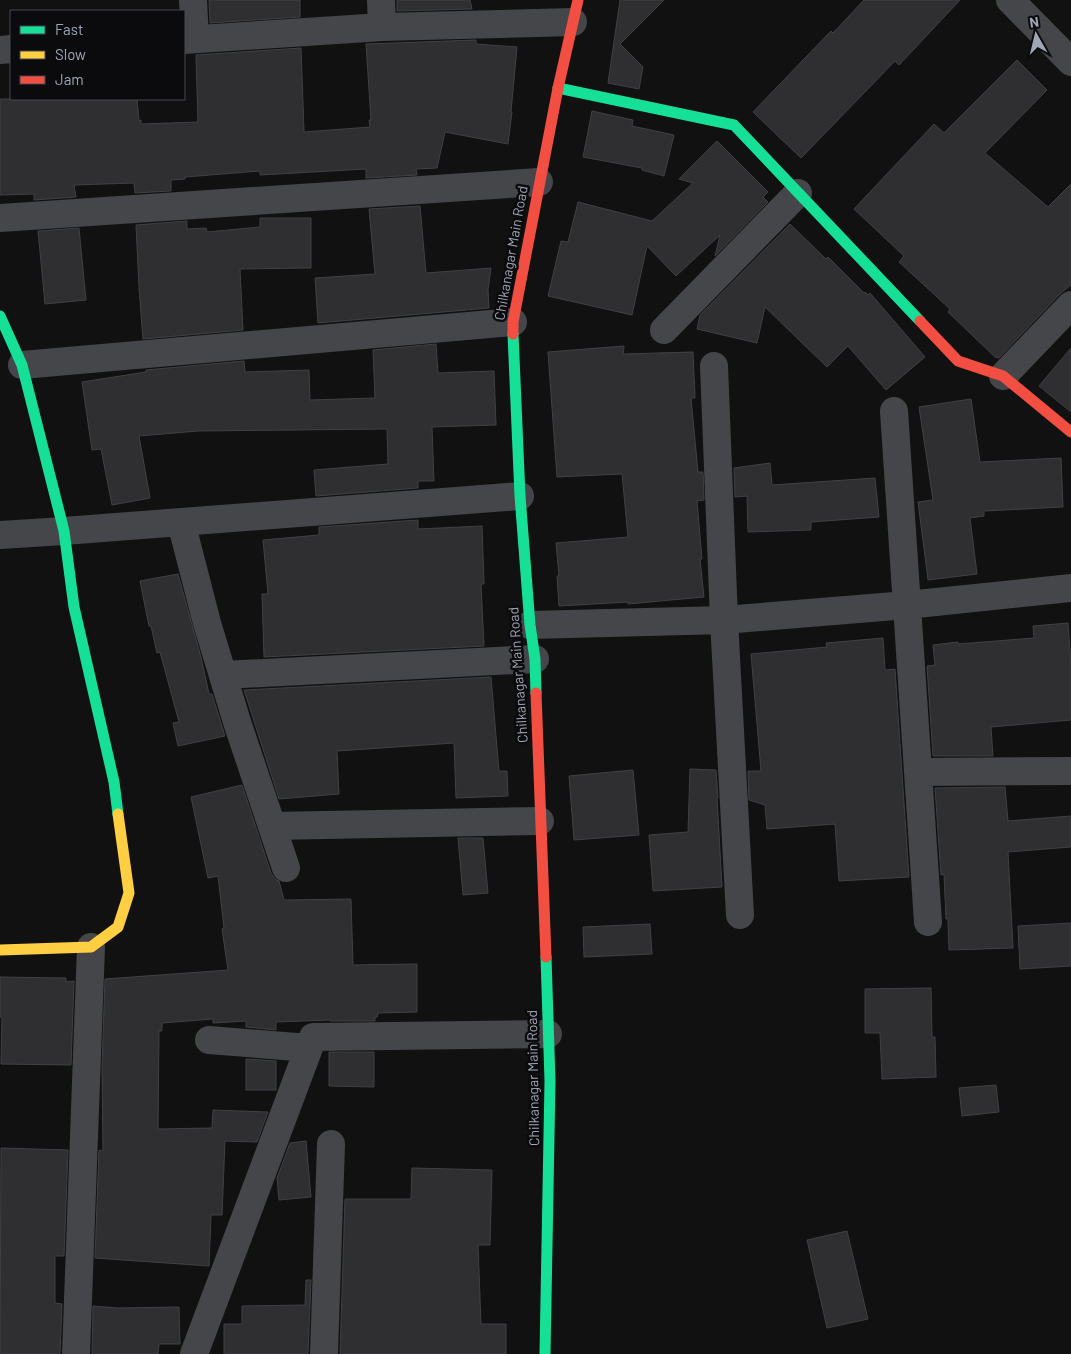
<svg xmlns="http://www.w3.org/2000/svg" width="1071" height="1354" font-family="Barlow,sans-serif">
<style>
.building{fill:#2f2f31;stroke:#3f4145}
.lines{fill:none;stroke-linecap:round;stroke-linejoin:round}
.street{stroke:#45464a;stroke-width:28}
.fast{stroke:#16e098;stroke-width:11}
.slow{stroke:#ffcf43;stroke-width:11}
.jam{stroke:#f24e42;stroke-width:11}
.labels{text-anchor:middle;stroke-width:5;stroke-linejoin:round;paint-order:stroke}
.street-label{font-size:14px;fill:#a0a6b4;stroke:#0b0b0d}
</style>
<rect width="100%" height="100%" fill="#111"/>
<path class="building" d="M209 0H300V17L210 23Z
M397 0H470L472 9 397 11Z
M620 0H664L620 44 643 67 639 89 608 83Z
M864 0H960L899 65 895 61 801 158 753 112 831 31 833 33Z
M476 40V44L517 47 511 112H512L508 144 445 132 437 168 416 169 417 175 366 178V169L260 175V171L185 177V179L171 180V191L135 193 134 183 74 185 76 197 34 200V194L0 195V99H137L139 121 141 120V124L198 122 196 55 301 48 304 132 370 127 369 120H371L366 44Z
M1017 60 1047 90 985 153 1048 207 1071 184V285L1060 294 999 358 995 357 948 312 950 309 899 262 904 256 854 209 934 124 944 133Z
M592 111 633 120 632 126 674 135 664 176 642 170V168L583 157Z
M717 141 768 192 763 197 768 202 715 256 720 235 676 276 647 246 632 315 548 296 561 241 568 242 578 202 652 221 693 183 679 179Z
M420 206 426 273 491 268 488 290 489 308 318 323 315 278 375 274 369 209Z
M260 218H311V268L240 269 243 330 143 339 139 288 136 225 187 221V229L206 228 207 232 260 227Z
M790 224 826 259 828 257 864 293 865 292 868 295 870 293 925 357 886 390 848 346 827 367 765 307 757 343 697 329 700 315Z
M79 228 86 300 45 304 38 231Z
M436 344 438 373 494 371 496 425 432 427 434 481H418V488L316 496 314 470 388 464 387 429 198 431 139 436 150 498 112 505 101 449 92 450 82 382 146 372V370L244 361 245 372 309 370 310 400 375 398 373 350Z
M624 346 623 354 693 352 695 398H691L698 472H703L704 500 697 501 702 559H700L704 597 628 604V602L559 606 557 576H559L556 543 628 537 622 474 557 477 548 352Z
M1071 348V412L1039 386Z
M971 399 980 462 1061 458 1063 507 984 511V516L970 518 977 574 928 580 918 502 933 500 919 407Z
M770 463 772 485 875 478 879 517 811 522V530L748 532 747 496 735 497 734 468Z
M418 520V529L482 526 484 584H481L484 646 264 657 262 594H268L263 540 319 535V527Z
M178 574 201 657 209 694H212L225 736 178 746 173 723 179 722 160 652 157 653 151 626H149L140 581Z
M1068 623 1071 663V720L991 727 993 756H933L927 666 935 665 933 645 958 642V644L1034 638 1033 626Z
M883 638 885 670 895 669 909 877 839 881 835 824 767 829 765 805 749 800 748 771H761L751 654 827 647 826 643Z
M491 677 499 771H507L508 796 456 798 454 743 337 751 339 794 279 799 244 690Z
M690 769 716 770 718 798H717L722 887 653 891 649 835 688 832Z
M633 770 639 835 574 840 569 776Z
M242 785 271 873 275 879 279 881 284 900 351 899 353 965 417 964V1012L378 1013 377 1017H375V1021H330V1020L276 1022V1030L246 1027V1021L213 1023V1019L162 1023V1031H159L158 1129 212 1128 213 1110 268 1112 257 1142 225 1141 222 1215H211L209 1266 95 1258 99 1150 103 1151 102 1066 105 979 228 970 222 929 224 928 218 876 208 878 191 797Z
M1005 787 1008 821 1071 816V847L1008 852 1013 948 949 950 948 919H946L944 874 941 875 935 788Z
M458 838H483L488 893 463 895Z
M1071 923V966L1020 969 1018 926Z
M650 924 652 954 584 957 583 927Z
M0 977 66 978V982L74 981 71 1065 1 1064 2 1017H0Z
M931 988 932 1037H935L936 1077 882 1079 880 1033H865V989Z
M329 1052H374V1087L329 1086Z
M246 1059 276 1061V1090H246Z
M996 1085 999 1112 962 1116 959 1088Z
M306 1141 311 1197 279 1200 277 1178 290 1143Z
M1 1148 68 1150 64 1256H55V1303L62 1304 60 1354H0Z
M412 1168 492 1170 490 1245H478L481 1324H506V1354H340L345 1199H411Z
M847 1231 868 1319 827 1328 807 1240Z
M306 1280H311L308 1354H224V1324H242V1306L305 1305Z
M93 1306 118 1308 179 1307 180 1344H159L158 1354H92Z"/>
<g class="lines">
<path class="street" d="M193 0 195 39
M381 0 382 27
M1010 0 1071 62
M184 40 382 27 573 22
M0 50 11 49
M0 218 539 182
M664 330 798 193
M22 365 513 322
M714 366 724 620 740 915
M1003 376 1071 305
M894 411 928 922
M181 522 207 623 237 722 286 868
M0 535 64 531 520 496
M530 625 724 620 907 605 1071 588
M223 675 535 659
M918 772 1071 771
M272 826 540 821
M209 1040 309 1048
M76 1354 91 947
M194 1354 313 1037 548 1034
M324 1354 331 1144"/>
<path class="fast" d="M558 88 734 125 920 321
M0 316 22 365 64 531 74 607 114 782 118 814
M513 334 520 496 530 625 535 659 536 693
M545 1354 550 1081 546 957"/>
<path class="slow" d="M0 950 91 947 118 927 129 893 118 814"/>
<path class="jam" d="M920 321 958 361 1003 376 1071 432
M513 334V322L558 88 578 0
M536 693 546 957"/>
</g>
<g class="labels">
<g class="street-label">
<text transform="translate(511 253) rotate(-80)" y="5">Chilkanagar Main Road</text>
<text transform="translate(518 675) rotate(-94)" y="5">Chilkanagar Main Road</text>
<text transform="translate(533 1078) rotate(-91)" y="5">Chilkanagar Main Road</text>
</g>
</g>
<rect x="10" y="10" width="175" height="90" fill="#0b0b0d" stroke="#474950"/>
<rect x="20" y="26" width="25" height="8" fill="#16e098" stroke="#474950"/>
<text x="55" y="35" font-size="15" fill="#a0a6b4">Fast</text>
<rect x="20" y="51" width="25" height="8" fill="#ffcf43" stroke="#474950"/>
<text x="55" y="60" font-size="15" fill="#a0a6b4">Slow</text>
<rect x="20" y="76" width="25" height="8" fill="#f24e42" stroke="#474950"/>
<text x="55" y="85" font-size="15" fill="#a0a6b4">Jam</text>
<g transform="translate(1036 35) rotate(352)" stroke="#0b0b0d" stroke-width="4" paint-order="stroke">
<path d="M0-4L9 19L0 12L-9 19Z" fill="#a0a6b4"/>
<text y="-8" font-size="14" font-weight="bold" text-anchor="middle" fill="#a0a6b4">N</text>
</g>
</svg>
